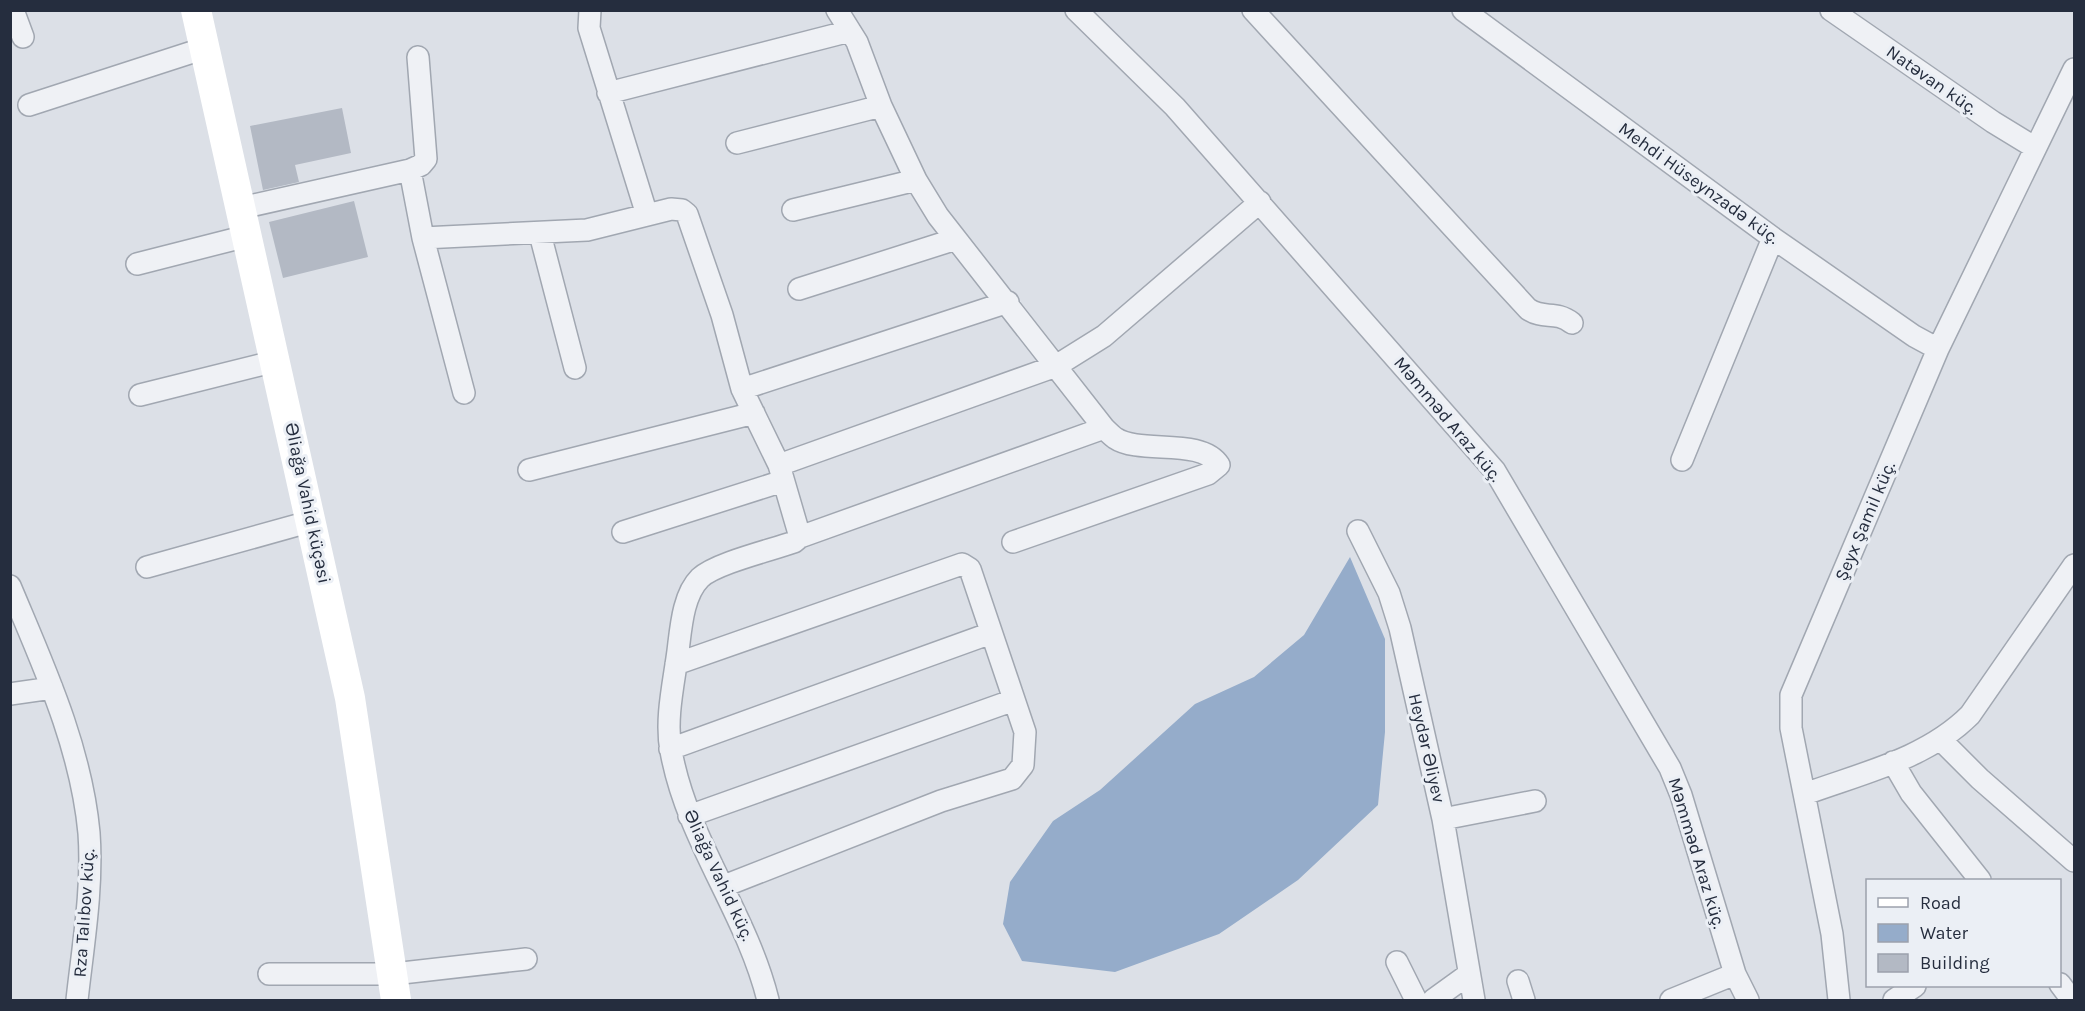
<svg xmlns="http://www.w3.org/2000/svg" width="2085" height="1011" font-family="Karla,sans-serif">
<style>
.water{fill:#95acca}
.building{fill:#b3b9c4}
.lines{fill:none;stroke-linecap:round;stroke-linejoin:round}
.street-casing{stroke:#a1a7b1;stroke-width:24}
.street{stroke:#eff1f5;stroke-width:21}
.secondary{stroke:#fff;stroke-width:30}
.labels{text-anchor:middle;stroke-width:6;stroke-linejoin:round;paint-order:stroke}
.street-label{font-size:18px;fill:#252d3e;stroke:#ebeff5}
</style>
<rect width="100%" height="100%" fill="#dce0e7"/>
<path class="water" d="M1350 557 1385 639V732L1378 805 1298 880 1219 934 1115 972 1022 961 1003 924 1010 882 1053 821 1100 790 1195 704 1254 677 1304 635Z"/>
<path class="building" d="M342 108 351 153 295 165 299 182 263 190 250 126Z
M354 201 368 257 283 278 269 222Z"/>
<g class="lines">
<g class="street-casing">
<path id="street" d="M13 10 23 37
M590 10 589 28 647 215
M837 10 857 42 881 106 916 180 938 216 1104 428C1107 431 1111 435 1115 438 1140 455 1201 437 1219 465L1208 474 1013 542
M1076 10 1175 107 1495 471 1670 768 1681 795 1735 974 1748 1000
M1253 10 1528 309C1544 320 1555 310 1572 323
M1463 10 1773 238 1914 336 1938 349
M1831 10 1993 122 2034 147
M608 93 850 31
M29 105 205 48
M737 143 881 106
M410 170 421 165 426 159 418 57
M241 208 410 170 423 238 587 230 671 209 682 210 687 214 722 315 742 389 779 465 800 537 794 542C772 550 716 563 700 578 683 595 681 627 678 651 674 682 665 719 671 751 687 840 746 912 768 1000
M793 210 916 180
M540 234 575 368
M423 238 464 393
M137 264 247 236
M799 289 956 239
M742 389 1008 302
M140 395 276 361
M1682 460 1773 238
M779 465 1056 366 1104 336 1260 202
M529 470 754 413
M1358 531 1389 593 1400 628 1443 819 1474 1000
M623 532 783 481
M800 537 1104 428
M147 567 312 521
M10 586C43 665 81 746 89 833 93 888 83 945 77 1000
M676 664 962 564 970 569 1025 732 1023 765 1012 779 941 801 724 886
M10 694 52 688
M1940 739 1980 779 2074 861
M670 749 991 633
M1893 762 1911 793 1980 880
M1805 794C1862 773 1926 759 1970 715L2074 565
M689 816 1014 700
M1443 819 1535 801
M1397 962 1416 1000
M269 974H393L526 959
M1518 981 1524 1000
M2060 984 2072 1000
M1433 1000 1469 974
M1671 1000 1735 974
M1839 1000 1832 934 1791 728V695L1938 349 2074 69
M1894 1000 1915 986"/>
</g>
<use href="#street" class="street"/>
<path class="secondary" d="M196 10 350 698 396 1000"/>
</g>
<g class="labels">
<g class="street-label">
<text transform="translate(1932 80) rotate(35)" y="6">Natəvan küç.</text>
<text transform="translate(1699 183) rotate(36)" y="6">Mehdi Hüseynzadə küç.</text>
<text transform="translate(1448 419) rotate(50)" y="6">Məmməd Araz küç.</text>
<text transform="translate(308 503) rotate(78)" y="6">Əliağa Vahid küçəsi</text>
<text transform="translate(1865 521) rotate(-67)" y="6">Şeyx Şamil küç.</text>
<text transform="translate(1427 748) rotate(77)" y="6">Heydər Əliyev</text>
<text transform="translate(1697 853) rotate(73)" y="6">Məmməd Araz küç.</text>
<text transform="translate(719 875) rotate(65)" y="6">Əliağa Vahid küç.</text>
<text transform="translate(84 913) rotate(-86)" y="6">Rza Talıbov küç.</text>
</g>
</g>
<rect width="2085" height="1011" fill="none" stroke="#252d3e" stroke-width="24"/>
<rect x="1866" y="879" width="195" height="108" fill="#ebeff5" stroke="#9ca1ac" stroke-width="1.5"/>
<rect x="1878" y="898" width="30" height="9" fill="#ffffff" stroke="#9ca1ac" stroke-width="1.5"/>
<text x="1920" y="909" font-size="18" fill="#252d3e">Road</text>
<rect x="1878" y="924" width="30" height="18" fill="#95acca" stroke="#9ca1ac" stroke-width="1.5"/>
<text x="1920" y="939" font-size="18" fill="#252d3e">Water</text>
<rect x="1878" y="954" width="30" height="18" fill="#b3b9c4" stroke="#9ca1ac" stroke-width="1.5"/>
<text x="1920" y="969" font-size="18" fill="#252d3e">Building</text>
</svg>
